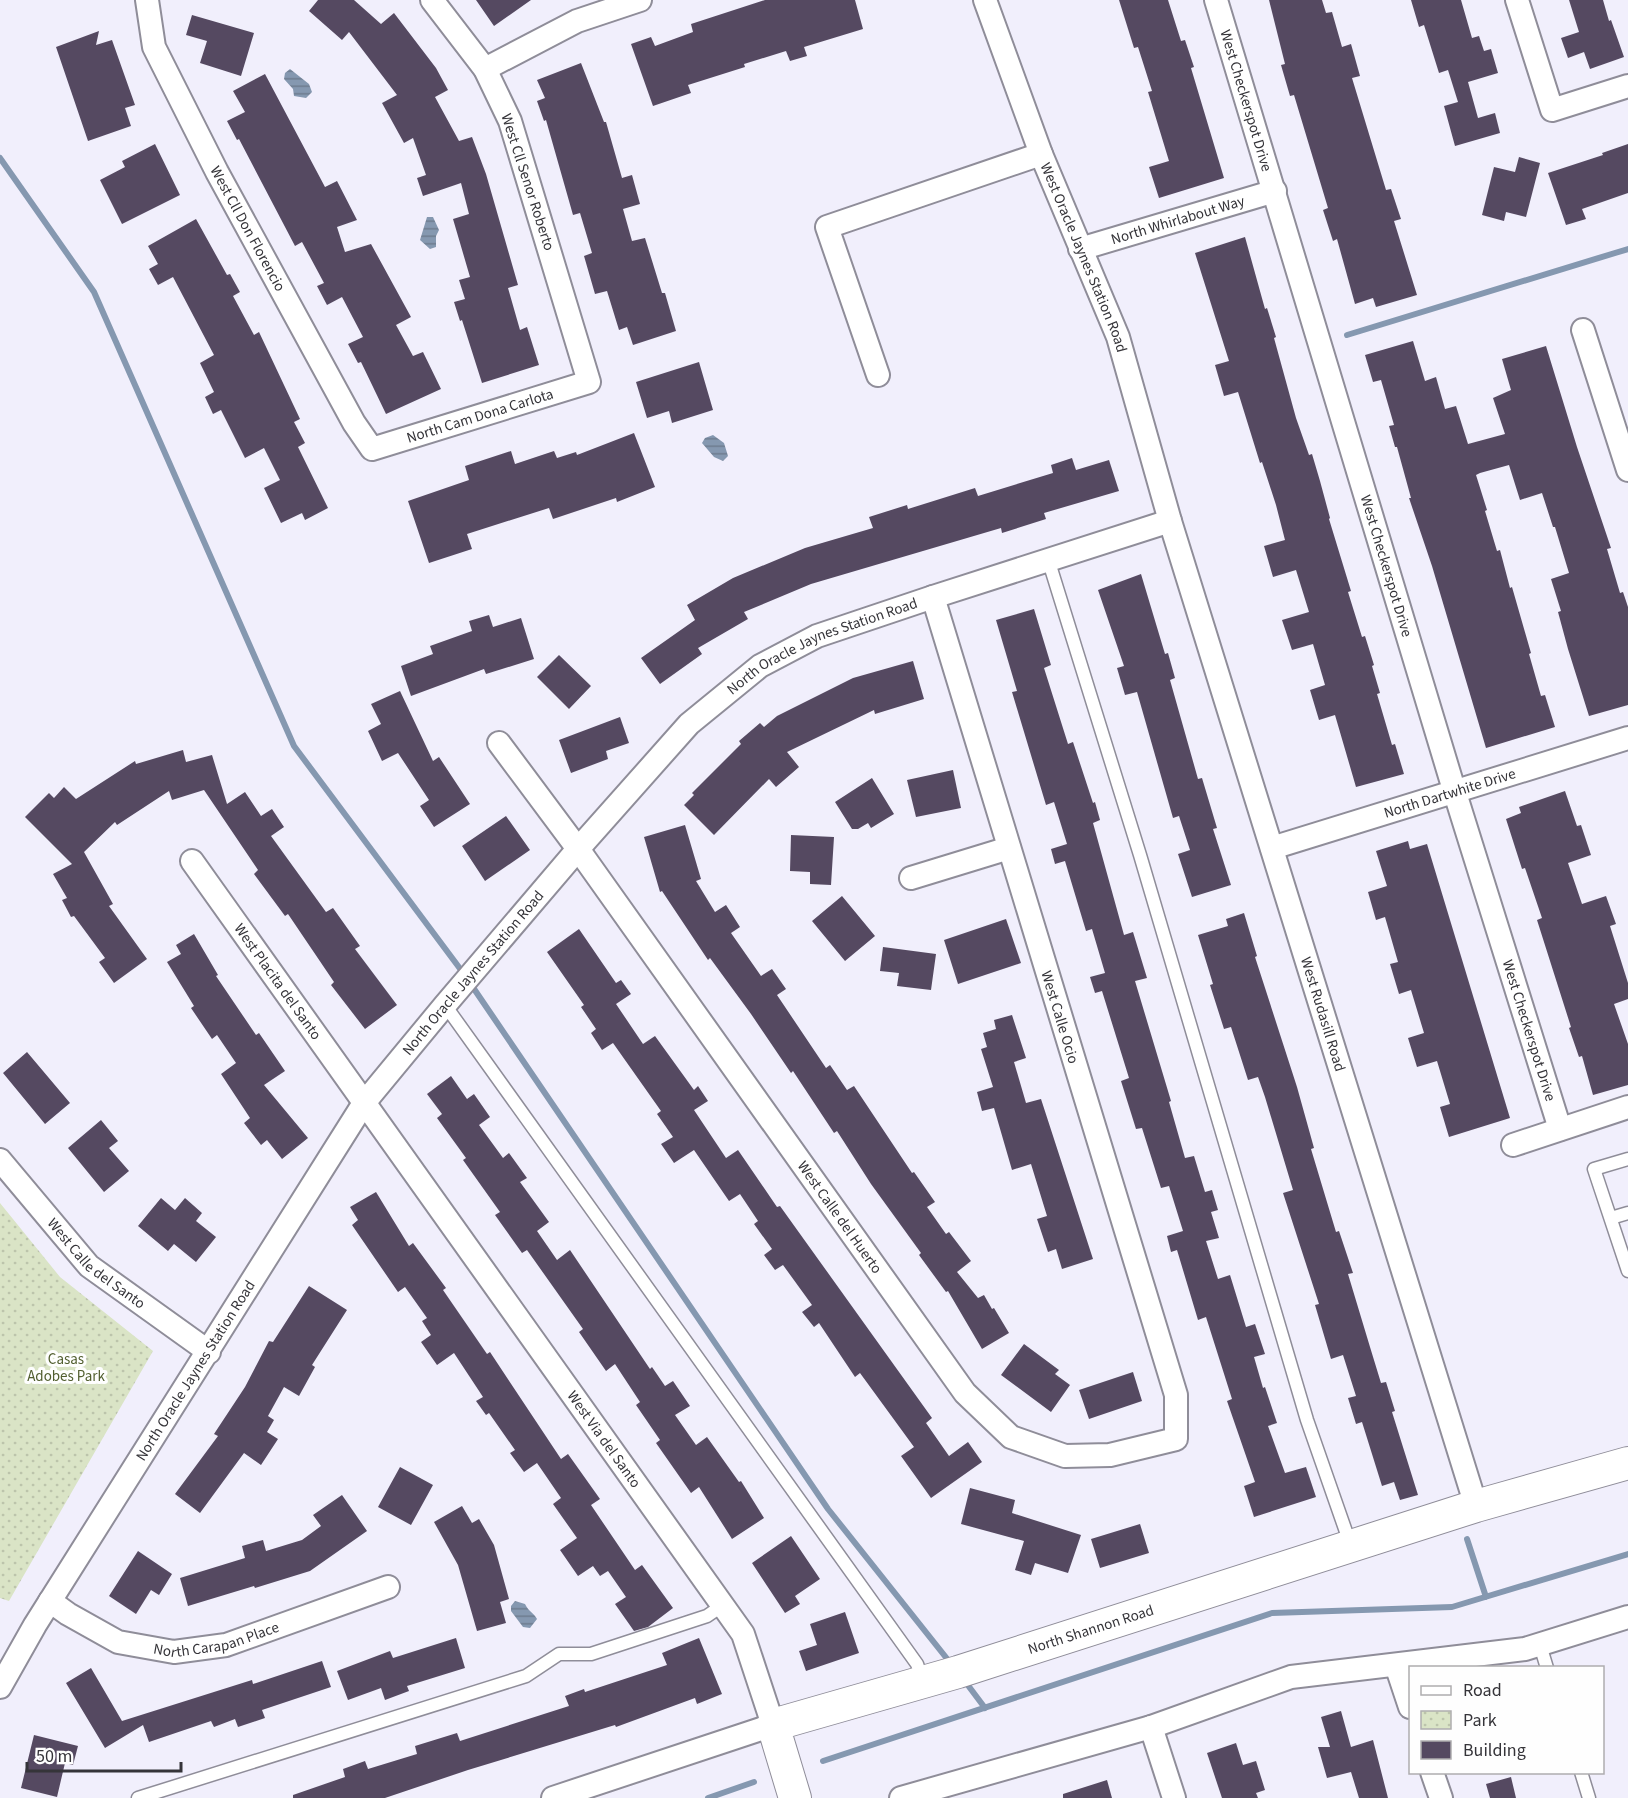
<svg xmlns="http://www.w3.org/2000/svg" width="1628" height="1798" font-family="'Source Sans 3',sans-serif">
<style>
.park{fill:url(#park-dots)}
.water{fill:url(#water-rules)}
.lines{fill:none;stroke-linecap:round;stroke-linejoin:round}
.stream{stroke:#8598b0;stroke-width:6}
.building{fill:#554961}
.lane-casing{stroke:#8f8d99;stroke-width:15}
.street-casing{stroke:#8f8d99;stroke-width:26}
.secondary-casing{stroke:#8f8d99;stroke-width:34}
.lane{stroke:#fff;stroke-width:12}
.street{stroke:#fff;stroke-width:22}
.secondary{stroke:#fff;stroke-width:32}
.labels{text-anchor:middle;stroke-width:6;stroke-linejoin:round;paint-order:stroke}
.street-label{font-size:15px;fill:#353439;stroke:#fefefe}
.park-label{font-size:15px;fill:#515e2f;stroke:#fefefe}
</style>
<defs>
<pattern id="park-dots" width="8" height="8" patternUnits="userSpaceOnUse" patternTransform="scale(1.5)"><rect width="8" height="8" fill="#dae4c6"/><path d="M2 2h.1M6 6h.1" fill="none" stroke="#bcc4ab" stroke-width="1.8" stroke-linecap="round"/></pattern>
<pattern id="water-rules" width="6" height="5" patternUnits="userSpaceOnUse" patternTransform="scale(1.5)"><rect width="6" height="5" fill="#8598b0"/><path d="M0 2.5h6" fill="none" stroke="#6e7d90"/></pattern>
</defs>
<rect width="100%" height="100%" fill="#f1effc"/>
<path class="park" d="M0 1203 60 1277 153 1351 9 1601 0 1598Z"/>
<path class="water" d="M290 69 309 84 312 92 306 98 294 96 293 89 284 79 285 73Z
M427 217H433L439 230 436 236V247L430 249 420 240Z
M713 435 724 443 728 456 723 461 714 457 702 443 705 438Z
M515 1601 525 1604C529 1612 534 1613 537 1619L530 1628 523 1627 511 1611V1606Z"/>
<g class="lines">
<path class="stream" d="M0 158 94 292 294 746 464 974
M1347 335 1628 249
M470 983 828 1509 952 1665
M1467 1539 1486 1597
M964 1680 985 1708
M823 1761 1272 1613 1452 1607 1628 1554
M708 1798 754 1782"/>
</g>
<path class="building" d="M318 0H354L381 24 394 13 436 68 448 90 435 97 459 141 472 137 486 174 518 285 508 288 520 330 527 327 539 365 482 383 462 320 460 321 454 302 465 299 459 280 470 277 453 219 469 214 461 183 423 196 417 178 426 175 413 138 404 143 382 103 397 95 349 32 342 40 309 11Z
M476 0H531L494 26Z
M765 0H855L863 29 804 47 807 56 790 61 786 51 744 64 745 67 688 85 691 93 653 106 631 44 651 37 655 46 693 32 691 24Z
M1119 0H1168L1181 41 1185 40 1194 67 1191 68 1224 178 1159 198 1149 167 1169 161 1148 92 1152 91 1138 47 1134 48Z
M1269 0H1322L1326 13 1332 12 1342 47 1351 44 1360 76 1352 78 1386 190 1391 189 1401 219 1394 221 1417 295 1376 307 1373 298 1355 304 1337 239 1333 241 1323 210 1328 208 1294 95 1290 96 1281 65 1285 64Z
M1411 0H1461L1472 38 1479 36 1484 51 1491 49 1498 73 1468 82 1478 118 1495 113 1500 133 1455 146 1444 106 1458 102 1448 70 1439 73 1424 25 1419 27Z
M1569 0H1603L1609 21 1611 20 1624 57 1590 69 1584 52 1568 58 1561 38 1579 32Z
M192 15 254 33 241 76 200 63 207 41 186 35Z
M99 31 96 45 112 40 135 105 125 108 131 126 88 141 56 47Z
M581 63 604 122H606L622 178 632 175 640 204 623 209 632 241 645 238 662 293H665L676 331 633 345 627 327 619 330 607 291 595 294 584 256 592 253 580 213 573 215 546 120 544 121 537 101 545 98 537 80Z
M265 74 325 187 337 181 357 220 337 227 345 252 371 244 411 317 396 325 413 356 423 352 441 389 386 414 361 362 358 363 348 344 363 337 342 297 327 305 317 286 324 283 302 242 295 246 239 139 237 140 227 121 245 112 233 91Z
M155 144 180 195 122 224 100 180 125 167 122 161Z
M1628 144V193L1582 209 1586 219 1566 225 1548 173 1603 155 1602 153Z
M1519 157 1540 163 1526 217 1506 212 1504 221 1482 215 1494 167 1515 172Z
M196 219 227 275 230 274 240 292 233 296 254 335 259 332 300 419 294 422 305 443 298 447 328 508 305 520 302 513 281 523 264 488 280 480 264 448 245 458 221 410 213 414 205 397 214 392 200 363 214 355 173 277 158 285 149 269 158 264 148 246Z
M1245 237 1265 309 1267 308 1276 337 1274 338 1296 418 1309 455 1312 454 1320 481 1330 518 1329 519 1351 591 1348 592 1362 637 1365 636 1374 665 1372 666 1380 693 1377 694 1392 745 1395 744 1404 774 1356 787 1335 715 1319 720 1310 690 1325 685 1313 644 1292 650 1282 620 1309 612 1296 570 1273 577 1264 546 1285 540 1276 505 1262 462 1260 463 1238 392 1224 396 1215 365 1229 361 1195 253Z
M1413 341 1425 381 1436 377 1445 409 1456 406 1468 444 1505 434 1493 398 1511 390 1502 359 1546 346 1577 447 1611 548 1607 549 1620 593 1623 592 1628 607V705L1589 716 1568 649 1558 612 1561 611 1551 579 1569 573 1555 527H1553L1542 493 1520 500 1509 465 1480 473 1476 475 1487 510 1485 511 1497 551 1500 550 1510 588 1512 587 1531 653 1529 654 1541 696 1545 695 1555 727 1486 748 1432 566 1409 498H1411L1397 447H1395L1389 426 1394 425 1381 380 1373 382 1365 355Z
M699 362 713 410 672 423 669 411 647 418 636 382Z
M634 433 655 487 617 502 616 498 553 519 549 508 467 534 472 549 429 563 408 501 469 480 465 466 511 451 515 464 554 451 557 458 576 452 577 455Z
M1072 458 1076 470 1109 460 1119 491 1044 513 1046 519 1002 533 1001 528 811 584 744 612 748 619 698 648 702 654 660 684 641 658 695 620 687 605 733 578 805 548 873 528 869 517 907 505 908 509 975 488 978 496 1053 473 1051 465Z
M1141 574 1165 654 1168 653 1175 678 1170 680 1198 779 1202 778 1217 828 1213 829 1231 885 1192 897 1178 854 1190 850 1179 816 1173 818 1137 692 1125 695 1117 668 1124 666 1098 590Z
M1034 609 1051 665 1044 668 1068 744 1073 742 1093 803 1095 802 1100 820 1093 823 1124 935 1133 932 1147 978 1135 981 1171 1101 1169 1102 1185 1158 1194 1156 1205 1192 1212 1190 1218 1210 1211 1212 1219 1238 1206 1241 1218 1279 1230 1275 1246 1327 1255 1324 1265 1354 1254 1357 1263 1388 1265 1387 1277 1423 1268 1426 1285 1473 1306 1467 1316 1497 1254 1517 1244 1486 1255 1482 1227 1401 1232 1399 1206 1317 1198 1320 1177 1250 1171 1252 1167 1236 1183 1231 1169 1186 1161 1188 1142 1128 1136 1129 1121 1081 1129 1078 1102 991 1095 993 1090 977 1105 973 1092 929 1086 931 1065 861 1055 864 1051 849 1067 844 1054 802 1046 805 1012 692 1017 691 996 620Z
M489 615 493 627 521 618 534 659 486 674 484 669 411 696 401 666 433 654 430 646 472 631 469 621Z
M559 655 591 686 569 709 537 677Z
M913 661 924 699 875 714 874 710 787 752 799 767 776 787 769 779 714 835 684 805 694 795 692 793 741 744 739 741 760 723 764 727 777 716 853 678Z
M400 691 433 761 439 757 470 804 434 827 420 806 429 800 398 753 382 761 368 731 381 724 371 704Z
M620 717 629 743 606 751 608 759 571 773 559 740Z
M183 750 186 762 212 755 227 804 245 792 261 816 272 809 284 827 271 836 326 912 333 908 360 946 355 949 397 1005 365 1029 331 985 334 982 288 914 285 916 254 874 258 870 204 790 172 800 169 791 117 825 115 822 84 852 113 904 109 906 147 959 114 983 99 962 105 958 74 916 71 917 62 900 67 898 53 874 72 864 25 817 49 793 54 798 64 787 76 799 135 761 136 764Z
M953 770 961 808 916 817 907 780Z
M872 778 894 814 871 828 868 823 858 829H852L835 802Z
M1565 791 1577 826 1581 825 1591 855 1568 863 1582 904 1606 896 1616 924 1610 926 1628 983V999L1614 1004 1628 1044V1085L1593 1095 1582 1056 1579 1057 1569 1028 1571 1027 1537 920 1542 918 1525 868 1522 869 1506 819 1521 813 1519 807Z
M506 816 530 850 485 881 462 846Z
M685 825 701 879 696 881 715 912 726 905 740 927 731 933 761 976 772 969 786 989 777 995 826 1068 830 1065 847 1090 854 1086 912 1173 914 1172 935 1202 927 1207 946 1234 949 1232 971 1261 957 1272 978 1298 984 1295 992 1309 994 1308 1009 1333 982 1349 948 1291 946 1292 919 1255 921 1253 871 1184 837 1131 834 1133 793 1071 791 1073 751 1014 710 958 708 960 662 891 660 892 644 837Z
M791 835 834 837 831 885 810 884V872L790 871Z
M1408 841 1410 849 1427 844 1510 1118 1449 1137 1440 1107 1450 1104 1437 1061 1417 1067 1408 1038 1424 1033 1411 990 1399 994 1390 964 1398 962 1385 917 1376 920 1368 892 1387 886 1376 851Z
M842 896 875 936 845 961 812 921Z
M1244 913 1257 956 1255 957 1297 1087 1314 1148 1311 1149 1336 1232 1339 1231 1353 1273 1348 1274 1370 1347 1381 1383 1386 1382 1395 1411 1392 1412 1418 1495 1400 1500 1394 1482 1382 1486 1362 1422 1356 1424 1348 1398 1356 1396 1343 1355 1331 1359 1315 1305 1319 1304 1283 1193 1293 1190 1265 1097 1258 1077 1248 1080 1231 1027 1224 1029 1210 985 1213 984 1198 935 1228 926 1226 919Z
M1006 919 1021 963 958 984 944 940Z
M579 929 616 983 621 980 631 994 616 1004 643 1044 655 1036 694 1090 698 1086 708 1101 694 1110 726 1158 738 1150 777 1207 780 1206 932 1418 926 1423 949 1456 968 1442 982 1462 931 1498 901 1456 914 1447 860 1373 855 1377 819 1323 814 1327 802 1312 812 1305 783 1265 775 1270 764 1255 772 1249 754 1224 758 1221 740 1194 729 1201 694 1150 674 1163 661 1144 673 1137 657 1114 661 1111 613 1043 602 1050 591 1033 596 1029 581 1007 584 1005 547 952Z
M194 934 218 975 216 976 256 1035 259 1033 285 1071 264 1085 308 1138 282 1159 267 1140 261 1145 244 1123 250 1118 221 1074 236 1063 217 1035 212 1039 191 1008 194 1006 167 962 181 954 176 945Z
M883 947 936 954 931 990 897 986 899 973 880 971Z
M1012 1015 1026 1058 1014 1062 1026 1103 1041 1099 1093 1259 1062 1269 1056 1249 1048 1252 1037 1219 1047 1216 1031 1164 1012 1170 994 1108 982 1111 977 1092 993 1087 981 1049 987 1047 983 1033 996 1029 994 1020Z
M27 1052 70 1103 45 1124 3 1073Z
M451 1076 467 1099 474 1094 490 1117 479 1125 503 1158 509 1153 527 1178 520 1182 549 1222 537 1231 557 1260 570 1250 650 1369 652 1367 665 1386 673 1381 690 1406 675 1415 696 1445 707 1437 739 1482 741 1481 764 1518 732 1539 699 1487 691 1493 656 1443 660 1440 636 1405 640 1402 615 1364 606 1371 579 1332 583 1329 527 1250 522 1253 495 1215 500 1212 463 1160 466 1158 437 1118 442 1114 427 1094Z
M101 1120 118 1141 109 1148 129 1171 104 1192 68 1148Z
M376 1192 409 1246 413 1243 446 1288 443 1290 487 1354 490 1352 561 1459 568 1454 600 1499 591 1505 635 1570 642 1565 673 1608 648 1627 634 1631 615 1604 626 1597 608 1571 600 1576 593 1566 578 1576 560 1550 577 1538 553 1504 561 1498 537 1463 524 1472 510 1453 515 1450 489 1413 486 1415 476 1401 483 1397 454 1353 437 1365 421 1342 431 1335 422 1321 427 1318 405 1287 398 1292 352 1225 358 1220 350 1207Z
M161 1198 175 1210 185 1198 202 1213 196 1221 216 1237 196 1262 174 1244 168 1251 138 1226Z
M309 1286 347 1310 312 1365 315 1367 299 1396 284 1387 268 1416 274 1420 267 1432 278 1439 261 1465 244 1453 200 1513 175 1494 218 1436 214 1434 245 1387 269 1341 273 1342Z
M1024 1344 1059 1370 1055 1374 1070 1385 1051 1412 1001 1375Z
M1133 1372 1142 1401 1089 1419 1079 1390Z
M400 1467 433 1485 411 1525 378 1507Z
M970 1488 1015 1500 1012 1513 1081 1535 1068 1573 1035 1563 1031 1575 1015 1570 1024 1541 961 1524Z
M342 1495 367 1531 310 1571 255 1588 254 1586 188 1606 180 1578 245 1558 242 1546 263 1540 266 1551 302 1540 321 1526 313 1515Z
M462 1506 472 1523 479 1519 494 1545 509 1599 500 1602 506 1623 477 1631 458 1565 434 1522Z
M1140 1524 1149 1553 1100 1568 1091 1539Z
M791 1536 820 1579 795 1596 800 1604 785 1613 752 1563Z
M138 1551 172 1574 159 1595 151 1590 136 1614 109 1596Z
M845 1612 859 1653 806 1671 799 1651 817 1645 810 1624Z
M456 1638 465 1668 407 1686 409 1691 385 1700 381 1688 348 1700 337 1671 390 1651 393 1658Z
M699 1638 722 1694 697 1704 695 1698 616 1727 615 1725 468 1770 385 1798H293V1795L345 1777 343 1769 365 1761 368 1769 417 1754 415 1746 457 1733 460 1741 569 1706 565 1696 584 1689 585 1692 667 1665 662 1653Z
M322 1661 331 1687 262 1710 265 1718 238 1727 235 1719 214 1727 211 1721 149 1742 143 1725 105 1748 66 1683 91 1668 122 1721 252 1680 253 1684Z
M1341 1711 1351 1747 1373 1740 1388 1798H1359L1351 1772 1327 1778 1318 1747H1330L1321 1717Z
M34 1735 78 1746 73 1765 65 1763 57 1797 21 1788Z
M1236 1743 1243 1765 1256 1761 1265 1790 1256 1793 1258 1798H1222L1207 1753Z
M1511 1777 1516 1798H1490L1486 1784Z
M1107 1780 1112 1798H1063V1794Z"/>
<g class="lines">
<g class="lane-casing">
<path id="lane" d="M1048 559 1140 855 1307 1420 1351 1546
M445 1005 917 1664 923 1681
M1628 1159 1594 1169 1628 1271
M1611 1218 1628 1213
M1540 1645 1547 1668
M1581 1772 1589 1798
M138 1798 526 1676 559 1654H591L707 1616 723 1605"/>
</g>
<g class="street-casing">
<g id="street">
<path id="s1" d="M147 0 154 47 217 172 354 423 372 449 589 382 510 121 485 69 432 0"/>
<path id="s2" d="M985 0 1041 154 1118 337 1170 521 1476 1506"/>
<path id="s3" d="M1216 0 1455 793 1560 1129"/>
<path d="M1517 0 1552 110 1628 86"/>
<path d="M485 69 577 21 640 0"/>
<path id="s4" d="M1080 249 1275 191"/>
<path d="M1583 330 1628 470"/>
<path d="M878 375 827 227 1041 154"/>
<path id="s5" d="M499 743 578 849 965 1393 1011 1437 1065 1456 1110 1455 1176 1439V1395L933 597"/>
<path id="s6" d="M1272 848 1628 738"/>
<path id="s7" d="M192 861 743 1634 773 1725 553 1798"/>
<path d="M911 878 1009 848"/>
<path d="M1513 1145 1628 1107"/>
<path id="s8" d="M0 1160 89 1266 209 1352"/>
<path id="s9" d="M50 1601 68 1614 118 1642 174 1652 226 1645 388 1587"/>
<path d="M1396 1665 1410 1707"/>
<path id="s10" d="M0 1687 35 1625 364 1103 445 1005 578 849 689 724 760 666 817 636 933 597 1170 521"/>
<path d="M1151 1727 1174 1798"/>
<path d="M1432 1772 1441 1798"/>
<path d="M901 1798 1151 1727 1291 1677 1525 1649 1628 1617"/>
</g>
</g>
<g class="secondary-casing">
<g id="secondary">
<path id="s11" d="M795 1798 773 1725 958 1672 1476 1506 1628 1463"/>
</g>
</g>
<use href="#lane" class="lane"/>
<use href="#street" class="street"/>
<use href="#secondary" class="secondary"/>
</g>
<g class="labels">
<g class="street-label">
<text dy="5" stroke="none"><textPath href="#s3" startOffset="105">West Checkerspot Drive</textPath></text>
<text transform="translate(528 182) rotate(72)" y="5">West Cll Senor Roberto</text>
<text dy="5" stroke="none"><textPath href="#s4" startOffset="102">North Whirlabout Way</textPath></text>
<text dy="5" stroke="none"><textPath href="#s1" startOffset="252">West Cll Don Florencio</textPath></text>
<text dy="5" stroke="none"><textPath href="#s2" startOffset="276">West Oracle Jaynes Station Road</textPath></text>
<text dy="5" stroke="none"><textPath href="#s1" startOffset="618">North Cam Dona Carlota</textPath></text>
<text dy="5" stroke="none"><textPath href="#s3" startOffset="591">West Checkerspot Drive</textPath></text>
<text dy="5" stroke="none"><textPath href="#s10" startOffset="1344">North Oracle Jaynes Station Road</textPath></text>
<text dy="5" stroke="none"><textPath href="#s6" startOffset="186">North Dartwhite Drive</textPath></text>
<text dy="5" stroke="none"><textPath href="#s10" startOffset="858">North Oracle Jaynes Station Road</textPath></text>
<text dy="5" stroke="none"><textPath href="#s7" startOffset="148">West Placita del Santo</textPath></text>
<text dy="5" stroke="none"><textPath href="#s2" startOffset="1070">West Rudasill Road</textPath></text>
<text transform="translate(1060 1017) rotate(73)" y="5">West Calle Ocio</text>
<text dy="5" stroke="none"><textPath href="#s3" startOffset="1077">West Checkerspot Drive</textPath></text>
<text dy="5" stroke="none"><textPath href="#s5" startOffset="584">West Calle del Huerto</textPath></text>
<text dy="5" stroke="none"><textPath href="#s8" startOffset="142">West Calle del Santo</textPath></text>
<text dy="5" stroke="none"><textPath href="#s10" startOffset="372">North Oracle Jaynes Station Road</textPath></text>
<text dy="5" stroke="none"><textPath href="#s7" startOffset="710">West Via del Santo</textPath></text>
<text dy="5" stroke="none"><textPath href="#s11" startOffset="408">North Shannon Road</textPath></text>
<text dy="5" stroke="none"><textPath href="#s9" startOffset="180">North Carapan Place</textPath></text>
</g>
<g class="park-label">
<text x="66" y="1364">Casas<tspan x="66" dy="17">Adobes Park</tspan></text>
</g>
</g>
<rect x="1409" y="1666" width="195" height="108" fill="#fefefe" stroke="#aeadaf" stroke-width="1.5"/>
<rect x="1421" y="1686" width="30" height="9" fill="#ffffff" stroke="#aeadaf" stroke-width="1.5"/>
<text x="1463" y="1696" font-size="18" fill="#353439">Road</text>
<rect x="1421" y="1711" width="30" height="18" fill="url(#park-dots)" stroke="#aeadaf" stroke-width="1.5"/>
<text x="1463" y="1726" font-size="18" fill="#353439">Park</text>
<rect x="1421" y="1741" width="30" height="18" fill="#554961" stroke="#aeadaf" stroke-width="1.5"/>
<text x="1463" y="1756" font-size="18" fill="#353439">Building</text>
<path d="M27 1762v9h154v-9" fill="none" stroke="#353439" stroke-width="3"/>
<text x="36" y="1762" font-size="18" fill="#353439" stroke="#fefefe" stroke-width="4.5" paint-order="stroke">50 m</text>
</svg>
